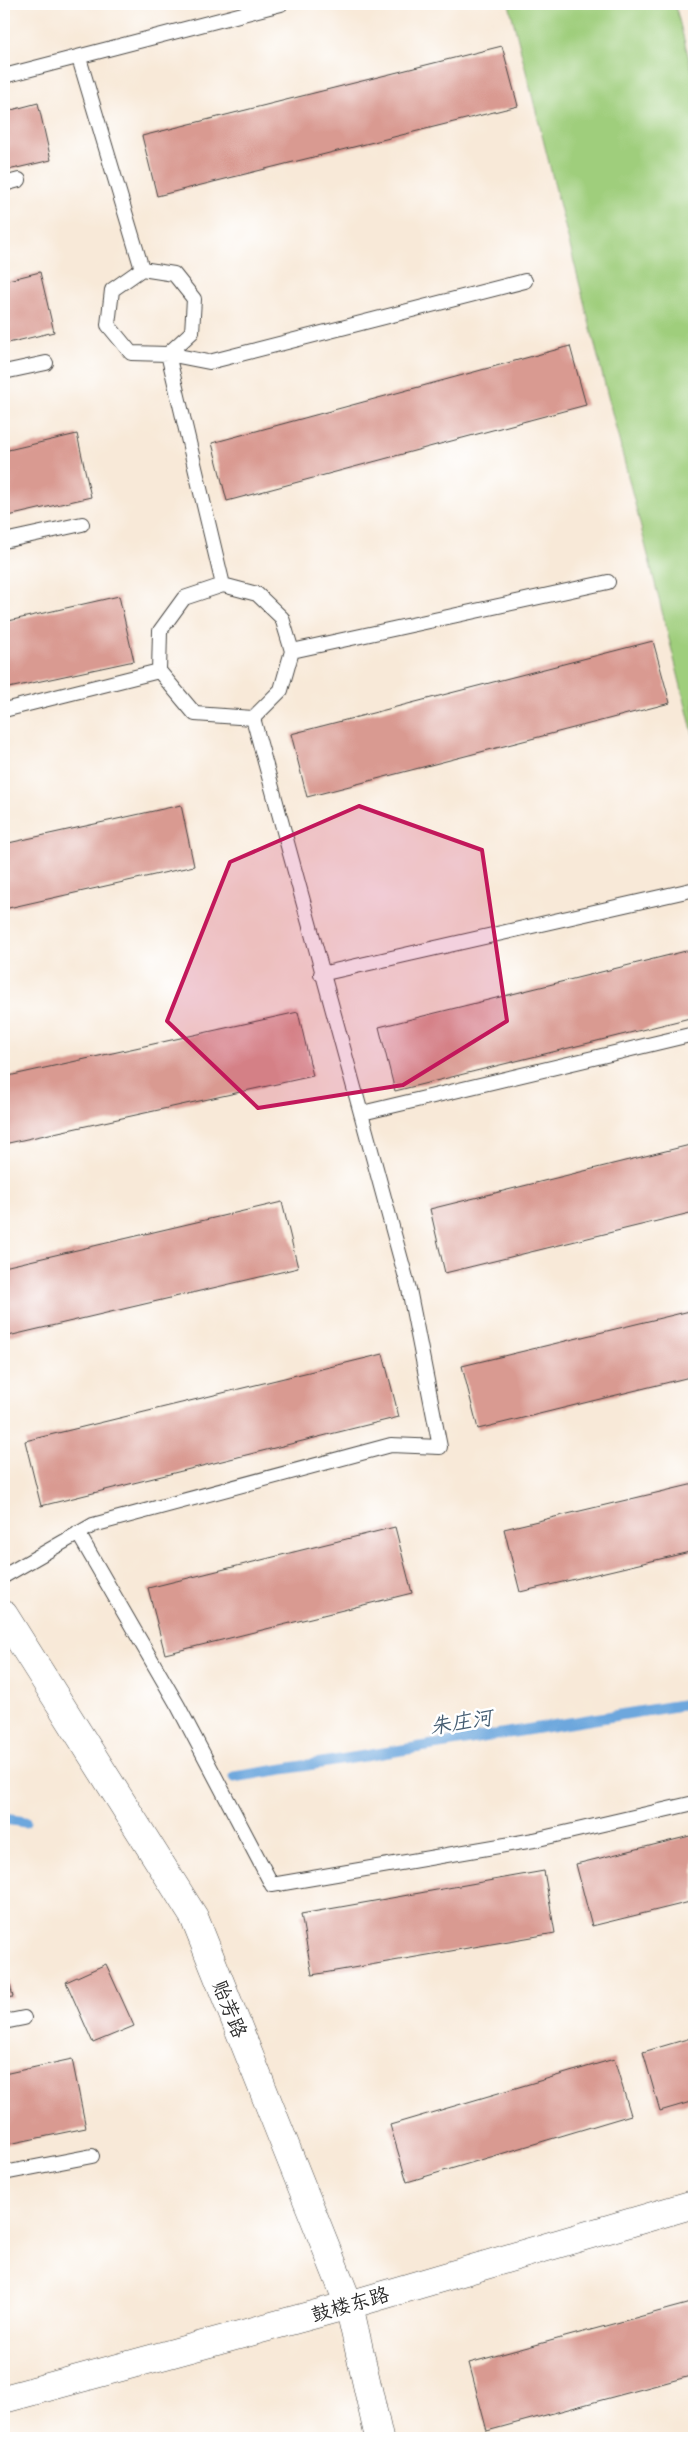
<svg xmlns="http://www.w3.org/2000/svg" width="698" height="2442" font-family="Caveat,'LXGW WenKai TC',sans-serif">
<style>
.green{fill:#9fce7c;stroke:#657c54}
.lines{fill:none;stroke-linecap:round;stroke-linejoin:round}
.stream{stroke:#6da7dd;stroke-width:11}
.building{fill:#d99a91}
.service-casing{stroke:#4a4845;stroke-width:16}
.tertiary-casing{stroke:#4a4845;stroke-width:29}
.service{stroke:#fff;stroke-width:14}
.tertiary{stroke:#fff;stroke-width:28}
.marked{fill:#c2185b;fill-opacity:0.2;stroke:#c2185b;stroke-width:4;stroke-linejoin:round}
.labels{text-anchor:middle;stroke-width:5;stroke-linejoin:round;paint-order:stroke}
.street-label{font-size:20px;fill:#2b2b2b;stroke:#fff}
.water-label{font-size:21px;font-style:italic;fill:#455d72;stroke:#fff}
</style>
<rect width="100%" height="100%" fill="#fff"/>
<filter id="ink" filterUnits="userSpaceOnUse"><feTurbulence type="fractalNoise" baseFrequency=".02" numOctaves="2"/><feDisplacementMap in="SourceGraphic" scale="10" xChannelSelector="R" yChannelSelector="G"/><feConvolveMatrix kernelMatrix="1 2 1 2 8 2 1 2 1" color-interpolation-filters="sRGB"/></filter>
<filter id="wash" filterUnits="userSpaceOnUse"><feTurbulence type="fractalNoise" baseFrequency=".0096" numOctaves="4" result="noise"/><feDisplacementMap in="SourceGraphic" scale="20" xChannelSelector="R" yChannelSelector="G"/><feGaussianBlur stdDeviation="1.12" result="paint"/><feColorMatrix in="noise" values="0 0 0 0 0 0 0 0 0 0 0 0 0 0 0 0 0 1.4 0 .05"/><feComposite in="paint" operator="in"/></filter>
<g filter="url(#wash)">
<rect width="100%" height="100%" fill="#f8e9d8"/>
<path class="green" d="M509 4H675L694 79V738Z"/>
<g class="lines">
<path class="stream" d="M234 1777 694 1703
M4 1819 25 1822"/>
</g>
<g id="blocks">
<path class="building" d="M502 46 518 106 157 196 142 136Z
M38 103 51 160 4 171V112Z
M40 272 54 332 4 344V281Z
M570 346 586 405 227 501 212 443Z
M77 434 91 497 4 517V451Z
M119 596 134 661 4 689V622Z
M653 641 670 703 307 797 291 734Z
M181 805 194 866 4 909V844Z
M694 949V1017L395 1091 379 1027Z
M298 1012 313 1076 4 1144V1077Z
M694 1144V1212L445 1273 430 1209Z
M282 1202 298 1268 4 1337V1267Z
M694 1310V1376L478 1429 462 1366Z
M383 1354 399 1417 41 1506 25 1441Z
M694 1484V1551L520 1592 504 1529Z
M395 1527 412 1593 165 1654 148 1588Z
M694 1835V1901L592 1926 576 1864Z
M544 1871 555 1933 312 1975 301 1914Z
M4 1958 13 1997 4 1998Z
M106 1964 134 2026 93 2043 66 1982Z
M694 2037V2101L660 2111 643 2052Z
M72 2059 86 2128 4 2145V2074Z
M614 2059 631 2115 407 2182 390 2125Z
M694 2302V2375L487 2431 469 2363Z"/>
</g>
</g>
<g filter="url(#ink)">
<use href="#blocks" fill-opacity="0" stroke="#4a4845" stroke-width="1"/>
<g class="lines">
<g class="service-casing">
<path id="service" d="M79 58 142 269
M4 76 281 4
M4 184 19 180
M168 354 192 332 194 299 174 274 142 269 112 290 108 325 131 353 168 354 209 362 525 281
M168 354 223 585
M4 372 46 363
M4 541 82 524
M223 585 257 594 282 618 292 651 281 690 253 718 195 714 159 671 160 631 184 598Z
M292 651 608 582
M4 710 159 671
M321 974 691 890
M362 1113 694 1034
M78 1533 178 1706 272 1885 534 1840 694 1803
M4 1576 93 1525 391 1445 440 1447 409 1289 253 718
M4 2022 24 2018
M4 2173 92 2156"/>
</g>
<g class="tertiary-casing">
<path id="tertiary" d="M4 1615 194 1917 349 2305 379 2438
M4 2399 349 2305 694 2204"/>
</g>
<use href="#service" class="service"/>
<use href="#tertiary" class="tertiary"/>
</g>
</g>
<path class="marked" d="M359 806 482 850 507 1021 403 1085 258 1108 167 1021 230 862Z"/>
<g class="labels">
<g class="street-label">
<text transform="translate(230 2009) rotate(68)" y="7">贻芳路</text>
<text transform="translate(350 2304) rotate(-16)" y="7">鼓楼东路</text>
</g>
<g class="water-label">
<text transform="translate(461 1722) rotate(-9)" y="7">朱庄河</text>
</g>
</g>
<rect width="698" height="2442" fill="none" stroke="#fff" stroke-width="20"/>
</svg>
